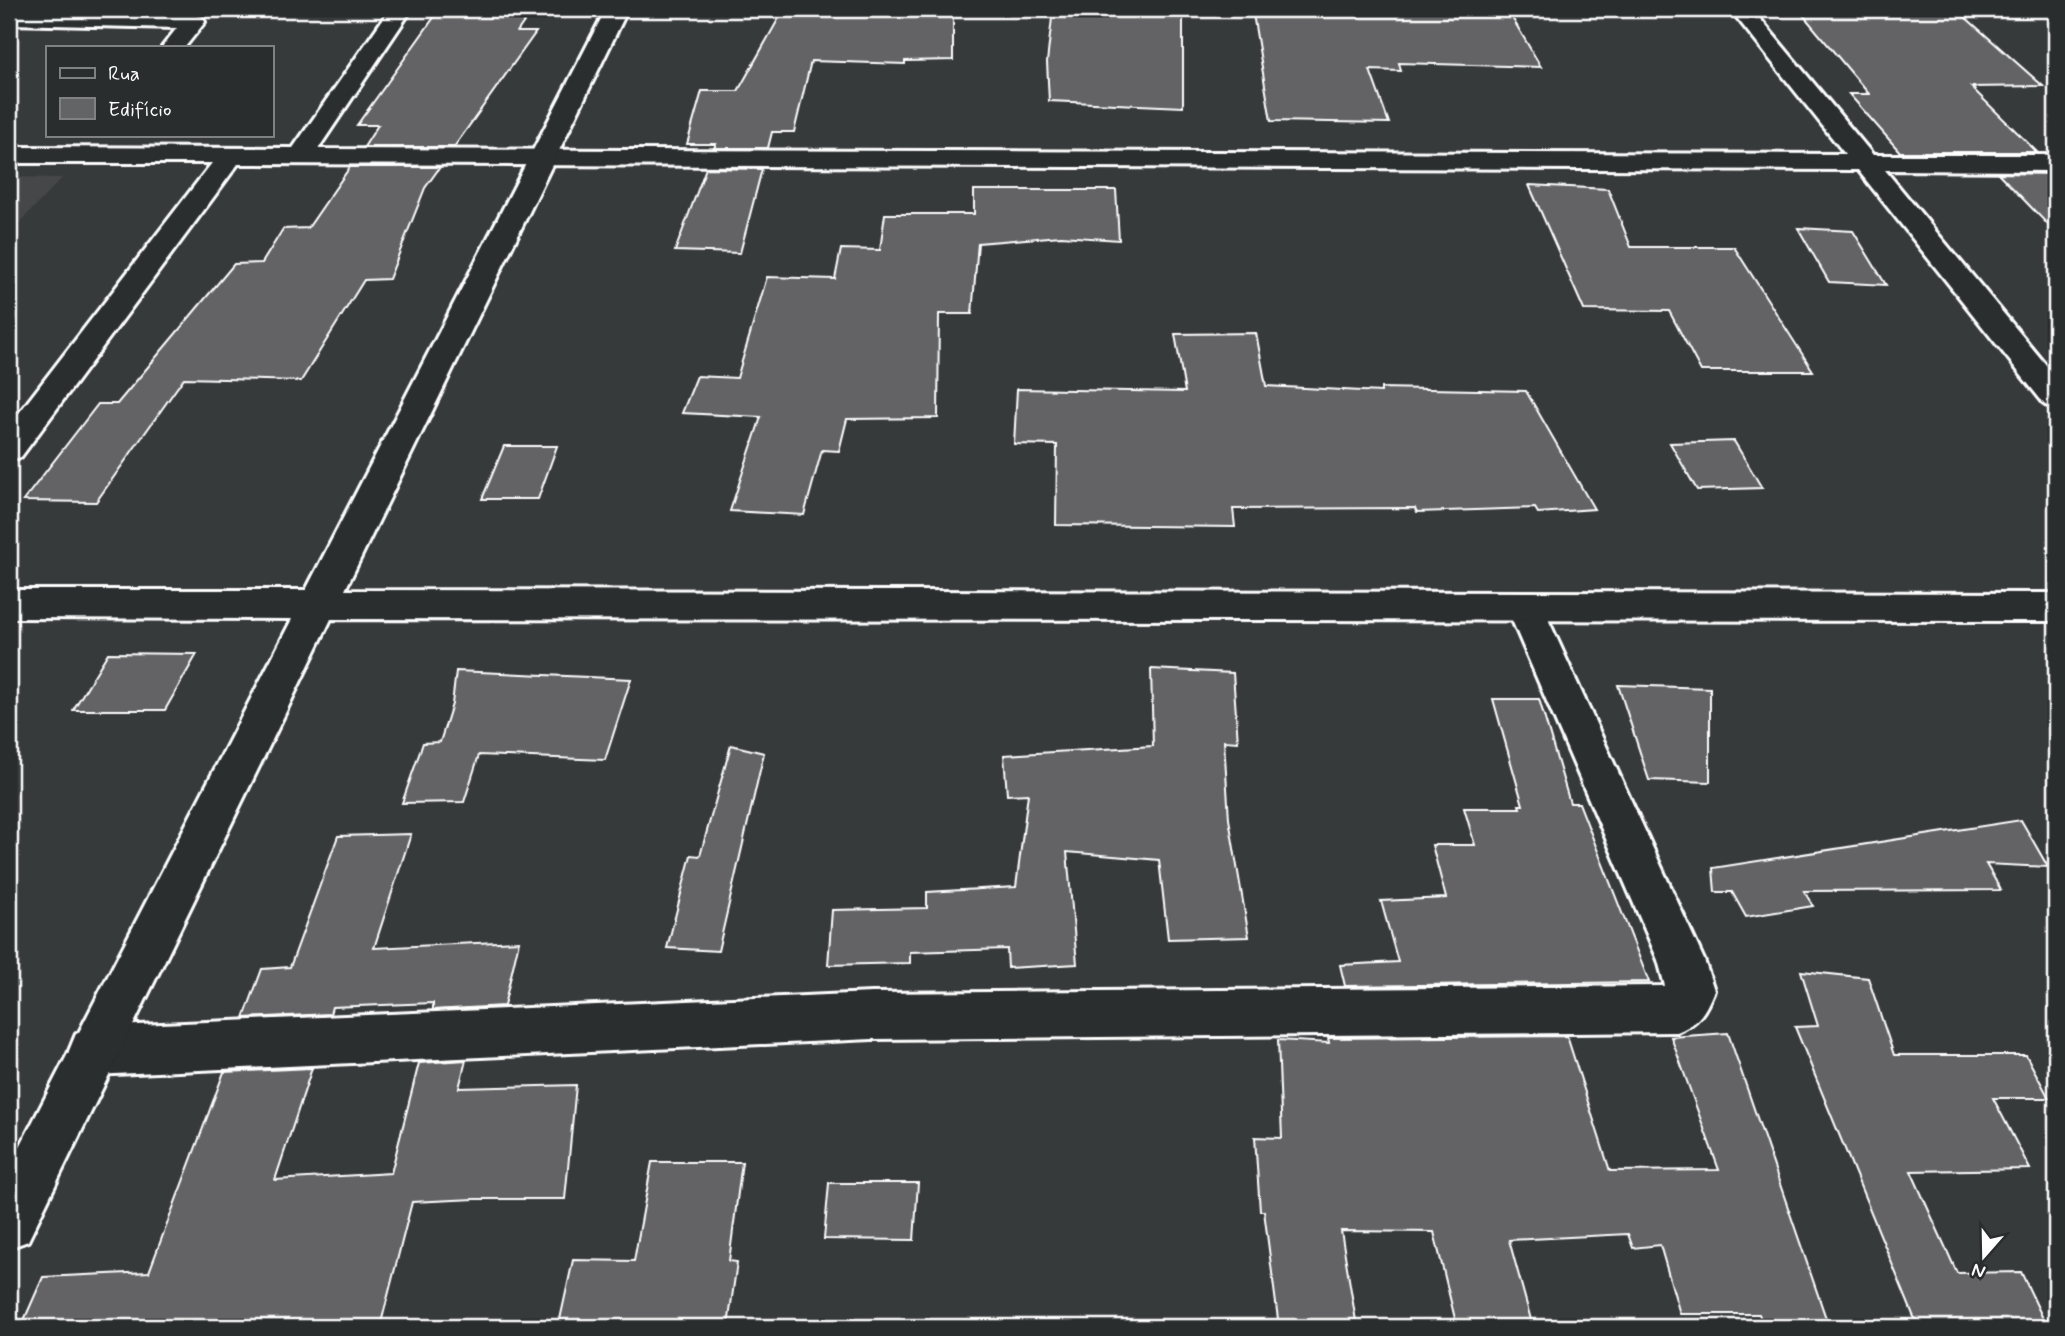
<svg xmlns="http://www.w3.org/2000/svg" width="2065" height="1336" font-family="Mynerve,sans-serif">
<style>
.built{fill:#444748}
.building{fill:#636465;stroke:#fff;stroke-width:2}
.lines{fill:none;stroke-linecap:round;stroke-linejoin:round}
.street-casing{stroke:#fff;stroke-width:6}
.secondary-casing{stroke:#fff;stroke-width:6}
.street{fill:#2a2d2e;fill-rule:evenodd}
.secondary{fill:#2a2d2e;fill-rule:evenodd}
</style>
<rect width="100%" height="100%" fill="#373a3b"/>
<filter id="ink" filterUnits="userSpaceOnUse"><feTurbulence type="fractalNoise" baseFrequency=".0143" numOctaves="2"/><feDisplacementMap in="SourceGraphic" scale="14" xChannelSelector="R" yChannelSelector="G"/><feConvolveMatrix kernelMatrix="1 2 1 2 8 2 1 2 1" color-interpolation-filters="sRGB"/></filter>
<g filter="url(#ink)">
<path class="built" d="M9 177 62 178 9 234Z"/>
<path class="building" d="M440 9H533L517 32H536L454 147H364L378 125H357Z
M784 9 850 12 849 9H953V60L905 61V64L811 61 794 132H772L768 148H714L716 144H687L702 91H738Z
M1053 9H1145L1146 15 1183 12V107L1049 101 1047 62Z
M1304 9H1507L1541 67 1399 63 1401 71 1370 70 1389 123 1271 121 1253 14H1306Z
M1798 9H1956L2043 86 1971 87 2037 152H1900L1849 94H1869Z
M350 167H440L425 188 389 279 364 280 301 381 184 378 96 502 23 501 98 404H117L234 264 262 263 283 229 308 228Z
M706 168 762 169 740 253 675 251Z
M1998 173 2056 174V233Z
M1529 185 1608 189 1631 247H1734L1813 371H1701L1669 311 1584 310Z
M974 190H1116L1119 240 1061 236 978 243 972 314H939L938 418 847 419 839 451 822 450 804 515 730 511 761 417 682 413 697 376 737 378 767 277 835 279 841 249 880 250 885 214H974Z
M1798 228 1853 231 1886 285 1829 282Z
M1256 333 1266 386 1381 392V388L1526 391 1594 509 1538 513 1535 508 1417 512 1415 508 1233 509 1235 527 1056 525 1057 445 1014 444 1017 389 1185 392 1175 334Z
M1734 441 1762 488 1697 490 1670 443Z
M504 446H557L538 499H482Z
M108 653 197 654 165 710H73Z
M1151 669 1233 673 1238 742 1224 741 1229 819 1249 937 1168 939 1159 860 1067 852 1077 964 1008 968 1007 949 910 952V963L828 965 832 910 927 908V892L1016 887 1028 794 1007 795 1004 755 1153 746Z
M456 671 631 679 605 760 479 755 464 802 402 803 423 743 440 742 452 704Z
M1618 685 1710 688V782L1649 780Z
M1493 699H1539L1570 803H1579L1649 982 1345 986 1340 965 1398 962 1381 901 1446 898 1432 845H1475L1464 808H1520L1519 805H1523Z
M731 745 764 753 718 951 667 948 691 855 700 856Z
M2021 820 2048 867 1986 864 2001 890 1804 891 1813 906 1746 917 1732 892H1715L1713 868Z
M411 834 374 948 519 941 504 1006 433 1010V1003L332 1007 330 1014 244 1018 262 969 290 967 338 836Z
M1801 971 1868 978 1894 1055H2026L2049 1098H1993L2030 1169 1911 1171 1957 1273 2021 1272 2047 1327H1918L1795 1027 1818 1026Z
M1728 1033 1829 1327H1764L1759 1314H1680L1660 1245 1633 1248 1628 1234 1509 1240 1533 1327H1457L1434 1232 1341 1231 1357 1327H1279L1264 1211H1260L1255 1137 1282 1138 1278 1040 1329 1043 1328 1038 1567 1036 1610 1171 1719 1170 1671 1037Z
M466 1060 459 1088 576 1085 565 1199H475L412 1202 380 1327H21L43 1277 149 1272 224 1072 312 1068 275 1180 391 1173 419 1063Z
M652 1162H742L729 1261 737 1262 728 1326 559 1324 573 1260 634 1261Z
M829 1183H918L914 1240 824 1239Z"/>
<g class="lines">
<g class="street-casing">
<path id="street" d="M390 9H412L318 149 1845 154 1730 9H1752L1873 155H2056V171L1885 170 2056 377V408L2045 405 1858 170 238 164 21 457 9 460V426L212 163H9V147L293 148Z
M9 10 194 15 202 17 205 22 185 47H162L177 28 9 24Z
M1524 592 1537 596 1542 606 1704 960 1714 990C1705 1012 1699 1023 1677 1032L872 1039 93 1075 76 1068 69 1051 76 1034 93 1027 872 993 1665 986 1658 960 1506 606 1511 596Z"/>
</g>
<g class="secondary-casing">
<path id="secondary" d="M606 9H628L345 590 2056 593V621L331 619 28 1241 9 1248V1168L292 619 9 618V590H306Z"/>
</g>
<use href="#street" class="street"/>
<use href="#secondary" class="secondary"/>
</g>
</g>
<rect width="2065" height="1336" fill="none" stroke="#2a2d2e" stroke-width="35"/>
<rect x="18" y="18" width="2030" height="1301" fill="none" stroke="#fff" stroke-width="2.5" filter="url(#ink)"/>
<rect x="46" y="46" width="228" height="91" fill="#2a2d2e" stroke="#7f8182" stroke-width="2"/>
<rect x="60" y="68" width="35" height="10" fill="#2a2d2e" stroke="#7f8182" stroke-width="2"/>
<text x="108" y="80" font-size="21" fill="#ffffff">Rua</text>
<rect x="60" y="98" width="35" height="21" fill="#636465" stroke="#7f8182" stroke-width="2"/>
<text x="108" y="116" font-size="21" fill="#ffffff">Edifício</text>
<g transform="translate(1984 1256) rotate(200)" stroke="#2a2d2e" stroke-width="5" paint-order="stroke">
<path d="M0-5L12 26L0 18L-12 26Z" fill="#ffffff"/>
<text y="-10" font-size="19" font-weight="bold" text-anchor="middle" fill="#ffffff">N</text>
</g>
</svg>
